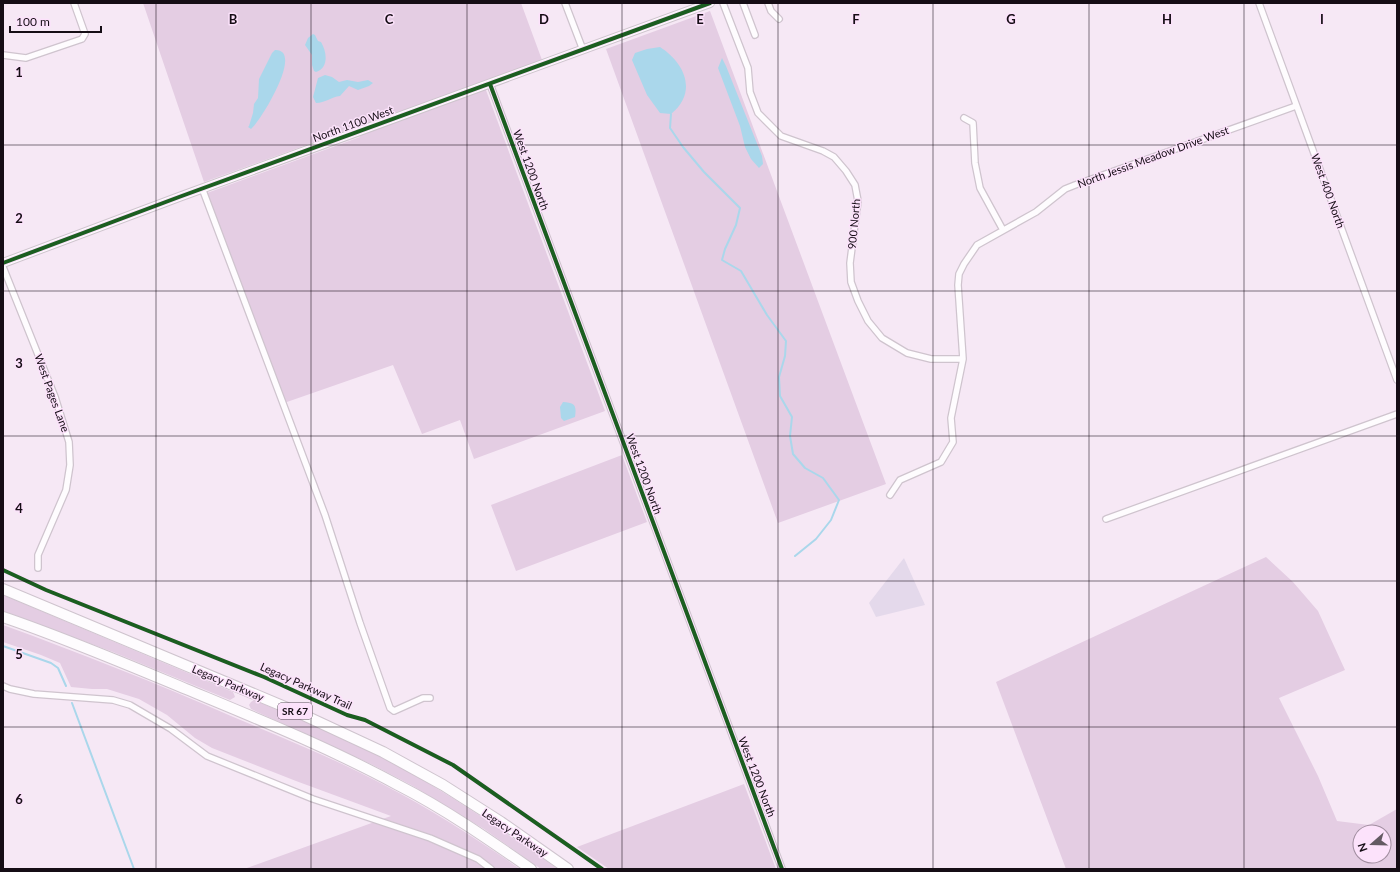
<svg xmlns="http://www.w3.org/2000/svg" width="1400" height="872" font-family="Lato,sans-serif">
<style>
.industrial{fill:#e4d9eb}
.green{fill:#e4cde3;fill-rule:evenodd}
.water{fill:#aad7eb}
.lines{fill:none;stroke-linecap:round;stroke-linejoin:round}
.stream{stroke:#aad7eb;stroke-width:2}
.street-casing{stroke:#cfc4ce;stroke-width:8}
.secondary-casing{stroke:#cfc4ce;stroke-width:10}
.highway-casing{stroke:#cfc4ce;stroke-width:12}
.street{stroke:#fefcfe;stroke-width:5.5}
.secondary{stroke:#fefcfe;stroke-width:8}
.highway{stroke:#fefcfe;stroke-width:10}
.cycleway-casing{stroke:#fce2fb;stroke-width:6}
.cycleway{stroke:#1b5e20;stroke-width:4}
.grid{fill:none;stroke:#150d15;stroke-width:1;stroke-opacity:0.55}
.labels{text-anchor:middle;stroke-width:3;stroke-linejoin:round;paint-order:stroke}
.shield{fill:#fce2fb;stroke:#5a4d5a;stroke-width:1}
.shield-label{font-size:10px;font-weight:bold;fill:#150d15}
.street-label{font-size:11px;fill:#150d15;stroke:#fce2fb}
.grid-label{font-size:13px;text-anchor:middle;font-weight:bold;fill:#150d15;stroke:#fce2fb;stroke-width:3;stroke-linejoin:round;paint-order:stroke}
</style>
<rect width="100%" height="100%" fill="#f6e8f5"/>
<path class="industrial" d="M904 558 925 605 876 617 869 603Z"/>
<path class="green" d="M143 3H521L542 60 483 82 605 411 474 459 460 420 422 434 393 365 284 403 207 193 360 137 356 127 204 182Z
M710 11 886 484 778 523 606 49Z
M622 455 647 522 516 571 491 505Z
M1266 557 1293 582 1318 611 1345 670 1279 698 1318 776 1337 821 1369 825 1397 809V869H1066L996 682ZM1360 832H1384V856H1360Z
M3 595 233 692 235 697 230 700 113 652 3 611Z
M3 625C80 653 156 683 231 716 283 738 336 759 386 786 432 810 477 839 520 869H244L391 816 296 781 212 748 195 738 167 715 139 699 107 689H92L71 687 60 663 41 655 3 642Z
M254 700C291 716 329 731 365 749 433 782 496 826 558 869H541L484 829 413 786 373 765 251 709 249 705 251 702Z
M744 784 776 869H609L577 847Z"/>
<path class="water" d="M313 34 315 35 318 41 321 42C327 52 329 68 316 72L314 71 312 65V55L305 45 308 38Z
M660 47C685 63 698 92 671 114L660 113 647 95 632 60 635 53 647 49Z
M275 50C305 49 260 122 251 129L248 127 249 126 253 113 254 104 258 98 259 79 272 53Z
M722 58 726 66 762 156 763 164 759 168 751 159 745 147 740 126 718 68Z
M325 75 332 77 339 82 347 80 358 82 368 80 373 83 369 86 358 90 349 86 340 96C331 97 325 103 316 103L313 97 318 78Z
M563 402C574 403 577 404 575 417L564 421 561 418 560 407Z"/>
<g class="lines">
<path class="stream" d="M671 114 670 128 683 147 704 172 740 208 736 225 725 249 722 260 741 271 767 315 786 341 785 356 779 377 780 396 792 417 790 436 793 454 805 468 823 478 839 500 831 520 816 539 795 556
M3 646 51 663 58 668 66 686
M72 703 134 869"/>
<g class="street-casing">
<path id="street" d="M565 3 583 50
M723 3 748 68 750 92 758 113 781 136 823 151 834 157 846 171 855 185 858 201 850 263 851 282 858 301 868 321 882 338 907 353 931 359H963
M743 3 755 35
M768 3 771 11 779 19
M1259 3 1397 380
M3 55 26 58 82 39 85 34 74 3
M490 84 782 869
M964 118 973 123 975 163 980 188 1003 230
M202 188 325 515 360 623 390 708 394 711 423 698H430
M3 267 55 397 69 442 70 465 66 490 38 555V568
M890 495 900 480 941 462 953 442 951 418 963 359 958 285 959 274 964 264 977 245 1036 212 1065 189 1075 185 1296 106
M1106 519 1397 414
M3 686 10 689 34 694 113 700 130 705 171 729 207 756 313 799 430 838 478 859 491 869"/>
</g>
<g class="secondary-casing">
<path id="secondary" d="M3 263 179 197 710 3"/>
</g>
<g class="highway-casing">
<path id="highway" d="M3 589 297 712 383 752 443 785 501 822 568 869
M3 617C65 638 126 664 186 689 258 719 330 748 398 785 445 809 488 839 531 869"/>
</g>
<use href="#street" class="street"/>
<use href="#secondary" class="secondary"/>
<use href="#highway" class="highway"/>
<g class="cycleway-casing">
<path id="cycleway" d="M490 84 782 869
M3 263 179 197 710 3
M3 570 46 590 264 677 347 715 365 720 453 765 602 869"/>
</g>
<use href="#cycleway" class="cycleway"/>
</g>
<path class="grid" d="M156 3V869M311 3V869M467 3V869M622 3V869M778 3V869M933 3V869M1089 3V869M1244 3V869M3 145H1397M3 291H1397M3 436H1397M3 581H1397M3 727H1397"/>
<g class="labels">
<rect class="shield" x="278" y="703" width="34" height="16" rx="3"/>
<g class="shield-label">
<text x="295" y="715">SR 67</text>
</g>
<g class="street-label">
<text transform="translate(353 124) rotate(-20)" y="4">North 1100 West</text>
<text transform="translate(1153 157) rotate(-20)" y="4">North Jessis Meadow Drive West</text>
<text transform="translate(531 170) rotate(70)" y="4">West 1200 North</text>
<text transform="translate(1328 191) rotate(70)" y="4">West 400 North</text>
<text transform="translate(854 224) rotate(-85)" y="4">900 North</text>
<text transform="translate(52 393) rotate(70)" y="4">West Pages Lane</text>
<text transform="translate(644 474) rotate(70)" y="4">West 1200 North</text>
<text transform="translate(228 683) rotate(23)" y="4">Legacy Parkway</text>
<text transform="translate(306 686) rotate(24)" y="4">Legacy Parkway Trail</text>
<text transform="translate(757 777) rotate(69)" y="4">West 1200 North</text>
<text transform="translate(515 833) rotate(34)" y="4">Legacy Parkway</text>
</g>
</g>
<g class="grid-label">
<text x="233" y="24">B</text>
<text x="389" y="24">C</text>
<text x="544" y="24">D</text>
<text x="700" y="24">E</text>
<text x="856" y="24">F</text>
<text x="1011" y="24">G</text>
<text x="1167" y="24">H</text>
<text x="1322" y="24">I</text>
<text x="19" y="77">1</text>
<text x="19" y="223">2</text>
<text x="19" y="368">3</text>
<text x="19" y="513">4</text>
<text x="19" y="659">5</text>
<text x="19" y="804">6</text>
</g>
<rect width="1400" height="872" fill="none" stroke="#150d15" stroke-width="8"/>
<g transform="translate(1372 844) rotate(250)"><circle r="19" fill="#fce2fb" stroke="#a08d9f"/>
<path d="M0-3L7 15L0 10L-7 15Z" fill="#645a63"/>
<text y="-6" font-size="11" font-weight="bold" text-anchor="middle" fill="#150d15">N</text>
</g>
<path d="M10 26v6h91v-6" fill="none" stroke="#150d15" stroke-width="2"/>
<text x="16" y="26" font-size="12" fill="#150d15" stroke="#fce2fb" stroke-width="3" paint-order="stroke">100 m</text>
</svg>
